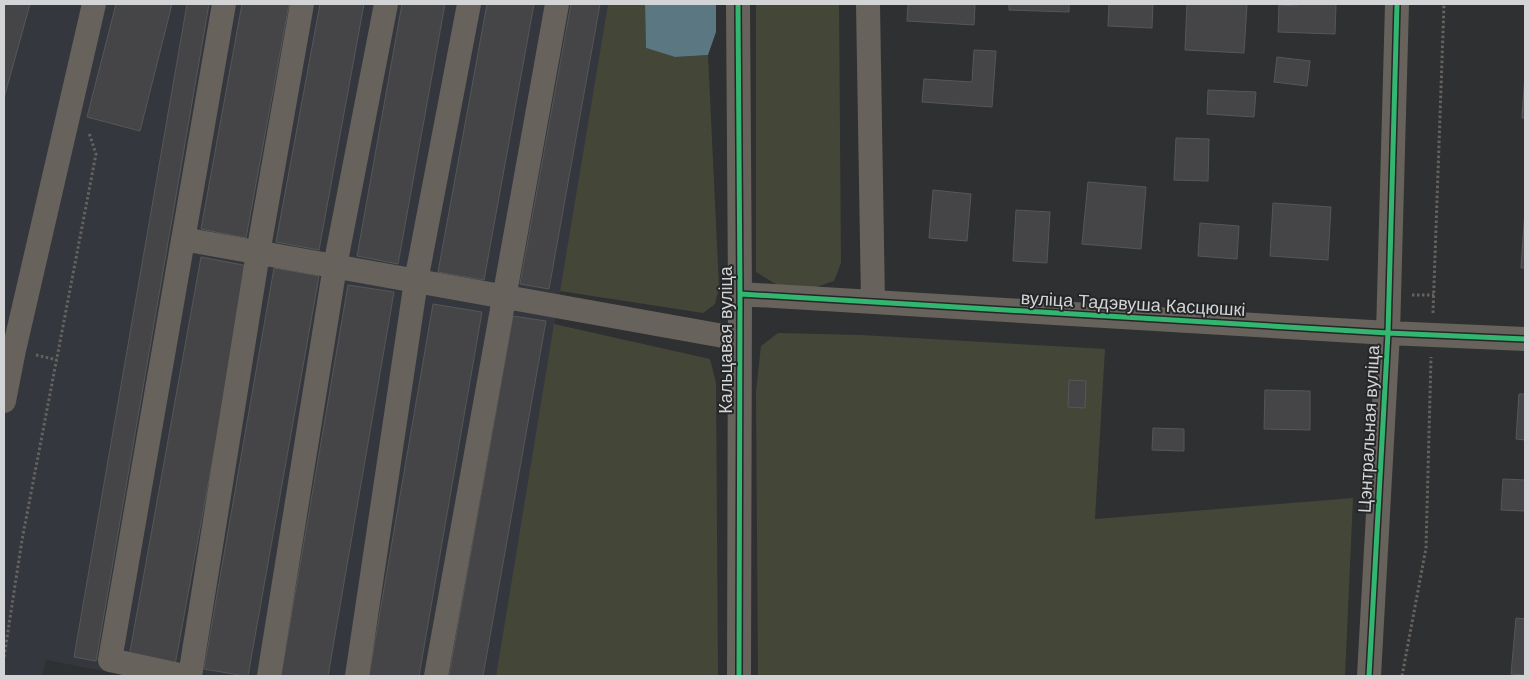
<svg xmlns="http://www.w3.org/2000/svg" width="1529" height="680" font-family="Arial,sans-serif">
<style>
.built{fill:#34373e}
.green{fill:#444738}
.water{fill:#5a7782}
.building{fill:#454447;stroke:#565757}
.lines{fill:none;stroke-linecap:round;stroke-linejoin:round}
.path{stroke:#66625e;stroke-width:3;stroke-dasharray:2.5 2.5;stroke-linecap:butt}
.minor{stroke:#67625c;stroke-width:24}
.cycleway-casing{stroke:#252628;stroke-width:8}
.cycleway{stroke:#33b770;stroke-width:5}
.labels{text-anchor:middle;stroke-width:4;stroke-linejoin:round;paint-order:stroke}
.street-label{font-size:18px;fill:#d3d4d5;stroke:#252628}
</style>
<rect width="100%" height="100%" fill="#2f3031"/>
<path class="built" d="M4 4H608L496 676H130L46 660 42 676H4Z"/>
<path class="green" d="M608 4H645L646 48 675 57 708 55 719 287 715 304 703 313 560 291Z
M756 4H839L841 263 834 281 813 288 779 286 756 272Z
M554 324 710 359 716 383 718 676H496Z
M778 333 861 335 1105 349 1095 519 1353 498 1345 676H758L756 392 761 346Z"/>
<path class="water" d="M645 4H716V32L708 55 675 57 646 48Z"/>
<path class="building" d="M4 4H30L4 98Z
M116 4H172L140 131 87 117Z
M187 4H209L96 661 74 657Z
M242 4H289L246 238 201 229Z
M320 4H364L319 250 276 242Z
M402 4H445L398 264 357 256Z
M487 4H534L484 280 438 272Z
M571 4H600L549 289 520 284Z
M908 4H975L974 25 907 21Z
M1009 4H1069V12L1009 10Z
M1109 4H1153L1152 28 1108 26Z
M1187 4H1247L1244 53 1185 50Z
M1297 4H1336L1335 34 1278 32 1279 5 1297 6Z
M974 50 996 51 992 107 922 102 924 79 972 82Z
M1277 57 1310 61 1307 86 1274 82Z
M1525 74V118H1522Z
M1208 90 1256 92 1254 117 1207 114Z
M1176 138 1209 139 1208 181 1174 180Z
M1088 182 1146 187 1141 249 1082 244Z
M933 190 971 194 967 241 929 238Z
M1273 203 1331 207 1328 260 1270 256Z
M1016 210 1050 212 1047 263 1013 261Z
M1525 210V268H1521Z
M1200 223 1239 226 1237 259 1198 256Z
M201 257 248 266 175 665 129 657Z
M274 268 319 276 248 676H245L204 669Z
M348 285 394 292 328 676H281Z
M433 304 482 312 419 676H369Z
M513 316 546 321 483 676H449Z
M1069 380 1086 381 1085 408 1068 407Z
M1265 390 1310 391V430L1264 429Z
M1519 394H1525V440L1516 439Z
M1153 428 1184 429V451L1152 450Z
M1503 479 1525 480V511L1501 510Z
M1516 618 1525 619V675L1511 674Z"/>
<g class="lines">
<path class="path" d="M1412 295H1434
M1433 313 1444 4
M36 355 57 360
M4 657 22 540 96 154 89 133
M1402 676 1426 548 1431 357"/>
<path class="minor" d="M738 4 740 294 739 676
M868 4 873 302
M183 239 740 339
M740 294 1388 333 1525 339
M4 401 14 350 94 4
M184 676 110 660 224 4
M190 676 258 253 302 4
M269 676 335 266 386 4
M357 676 416 281 469 4
M436 676 557 4
M1369 676 1388 333 1397 4"/>
<g class="cycleway-casing">
<path id="cycleway" d="M738 4 740 294 739 676
M740 294 1388 333 1525 339
M1369 676 1388 333 1397 4"/>
</g>
<use href="#cycleway" class="cycleway"/>
</g>
<g class="labels">
<g class="street-label">
<text transform="translate(1133 304) rotate(3)" y="6">вуліца Тадэвуша Касцюшкі</text>
<text transform="translate(726 340) rotate(-90)" y="6">Кальцавая вуліца</text>
<text transform="translate(1369 429) rotate(-87)" y="6">Цэнтральная вуліца</text>
</g>
</g>
<rect width="1529" height="680" fill="none" stroke="#d3d4d5" stroke-width="10"/>
</svg>
